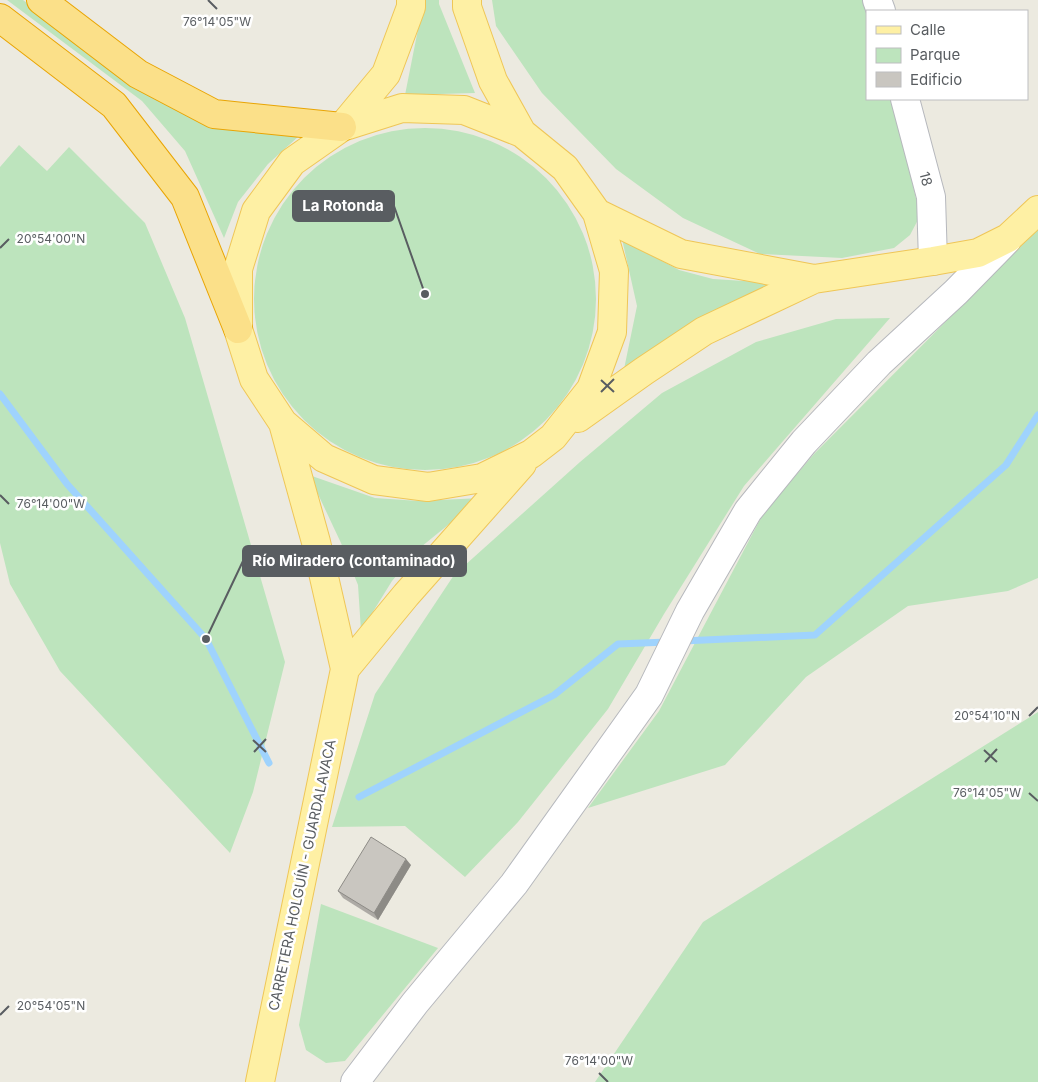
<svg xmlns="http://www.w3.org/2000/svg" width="1038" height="1082" font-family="Inter,sans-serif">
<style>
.green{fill:#bde4bd}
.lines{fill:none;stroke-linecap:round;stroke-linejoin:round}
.stream{stroke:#9fd3fd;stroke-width:7}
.minor-casing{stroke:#b6b8bd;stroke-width:30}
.major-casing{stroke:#efc657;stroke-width:30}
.highway-casing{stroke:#e9a504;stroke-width:30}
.minor{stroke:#fff;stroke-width:28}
.major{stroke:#fef0a4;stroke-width:28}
.highway{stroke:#fbe089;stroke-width:28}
.wall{fill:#adaaa5}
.shaded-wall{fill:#8d8b86}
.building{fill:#c9c6c0;stroke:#8d8b86}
.ticks{fill:none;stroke:#595d61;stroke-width:2}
.labels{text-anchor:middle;stroke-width:5;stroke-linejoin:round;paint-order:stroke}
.street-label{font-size:14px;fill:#595d61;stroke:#fff}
.ticks-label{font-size:12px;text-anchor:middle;fill:#595d61;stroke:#fff;stroke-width:5;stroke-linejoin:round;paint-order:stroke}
.leader{fill:none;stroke:#595d61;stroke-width:2}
.callout-dot{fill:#595d61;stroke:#fff;stroke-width:2}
.callout{fill:#595d61;stroke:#595d61;stroke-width:2}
.callout-label{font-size:15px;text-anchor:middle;font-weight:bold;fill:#fff}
</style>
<rect width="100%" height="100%" fill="#eceae0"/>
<path class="green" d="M7 0H23L152 97 299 136 268 164 238 202 224 238 185 151 142 101Z
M422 0H439V4L475 93 405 95 422 9Z
M492 0H864L867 11V99H893L920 216 910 235 894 248 842 258 760 254 683 218 616 169 542 93 496 26Z
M254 299a171 171 0 1 1 342 0a171 171 0 1 1-342 0Z
M19 145 47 171 69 147 145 223 185 318 285 662 253 792 230 853 60 671 10 584 0 543V167Z
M1038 229V578L1008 591 908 606 806 677 725 765 588 808 659 711 763 514 814 454Z
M622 239 679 270 713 279 775 283 623 374 637 306Z
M890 318 744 486 664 614 608 709 518 822 465 877 405 826 332 827 375 694 454 575 580 462 662 393 756 342 836 319Z
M309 475 375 498 419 501 481 498 421 547 392 581 361 631 358 585 341 543Z
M1038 712V1082H595L703 922Z
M321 904 438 948 345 1061 326 1063 306 1050 299 1025Z"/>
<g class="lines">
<path class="stream" d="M0 394 67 484 206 639 269 763
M683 641 815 635 1006 465 1038 415
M359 797 554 695 618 644 667 642"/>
<g class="minor-casing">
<path id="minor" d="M877 0 881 11
M905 99 931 197 933 261
M355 1082 415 1003 514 884 649 695 690 611 748 511 804 442 879 363 956 292 1007 240"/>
</g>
<g class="major-casing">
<path id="major" d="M467 0V7L493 81 522 133 565 168 597 213 614 271 612 332 591 389 553 437 531 454 482 478 428 487 374 480 324 458 283 423 254 379 238 329V269L256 211 292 162 342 127 402 108 464 110 522 133
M342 127 386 74 411 7V0
M597 213 681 254 814 279
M578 418 644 371 704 331 814 279 933 261 978 253 1008 238 1038 210
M345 669 406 595 522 464
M260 1082 345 669 316 542 283 423"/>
</g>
<g class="highway-casing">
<path id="highway" d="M41 0 138 74 214 114 342 127
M0 18 114 105 185 197 238 329"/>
</g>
<use href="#minor" class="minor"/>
<use href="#major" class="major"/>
<use href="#highway" class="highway"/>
</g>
<path class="wall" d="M411 865 378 920 343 898 338 891Z"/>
<path class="shaded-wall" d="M406 859 411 865 378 920 374 913Z"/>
<path class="building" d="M371 837 406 859 374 913 338 891Z"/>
<path class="ticks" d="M208 0 217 9M0 248 9 239M601 380 614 392M601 392 614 379M0 495 9 504M1029 716 1038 707M253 740 266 752M984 750 997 762M254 752 266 739M985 762 997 749M1029 793 1038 801M0 1015 9 1006M599 1073 608 1082"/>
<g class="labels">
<g class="street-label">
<text transform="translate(926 179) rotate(75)" y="5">18</text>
<text transform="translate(302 875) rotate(-78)" y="5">CARRETERA HOLGUÍN - GUARDALAVACA</text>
</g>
</g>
<g class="ticks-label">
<text x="217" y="26">76°14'05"W</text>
<text x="51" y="243">20°54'00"N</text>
<text x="51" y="508">76°14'00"W</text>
<text x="987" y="720">20°54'10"N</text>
<text x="987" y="797">76°14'05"W</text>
<text x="51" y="1010">20°54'05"N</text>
<text x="599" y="1065">76°14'00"W</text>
</g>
<path class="leader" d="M425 294L394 206M206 639L243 561"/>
<g class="callout-dot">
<circle cx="425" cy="294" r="5"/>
<circle cx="206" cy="639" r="5"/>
</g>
<g class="callout">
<rect x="293" y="191" width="101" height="30" rx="5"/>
<rect x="243" y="546" width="223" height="30" rx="5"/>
</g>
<g class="callout-label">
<text x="343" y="211">La Rotonda</text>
<text x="354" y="566">Río Miradero (contaminado)</text>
</g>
<rect x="866" y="10" width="162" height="90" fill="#ffffff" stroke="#bdbec0"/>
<rect x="876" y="26" width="25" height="8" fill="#fef0a4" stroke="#bdbec0"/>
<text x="910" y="35" font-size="15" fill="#595d61">Calle</text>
<rect x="876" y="48" width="25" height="15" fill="#bde4bd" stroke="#bdbec0"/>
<text x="910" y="60" font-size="15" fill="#595d61">Parque</text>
<rect x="876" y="72" width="25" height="15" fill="#c9c6c0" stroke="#bdbec0"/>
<text x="910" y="85" font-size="15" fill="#595d61">Edificio</text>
</svg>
